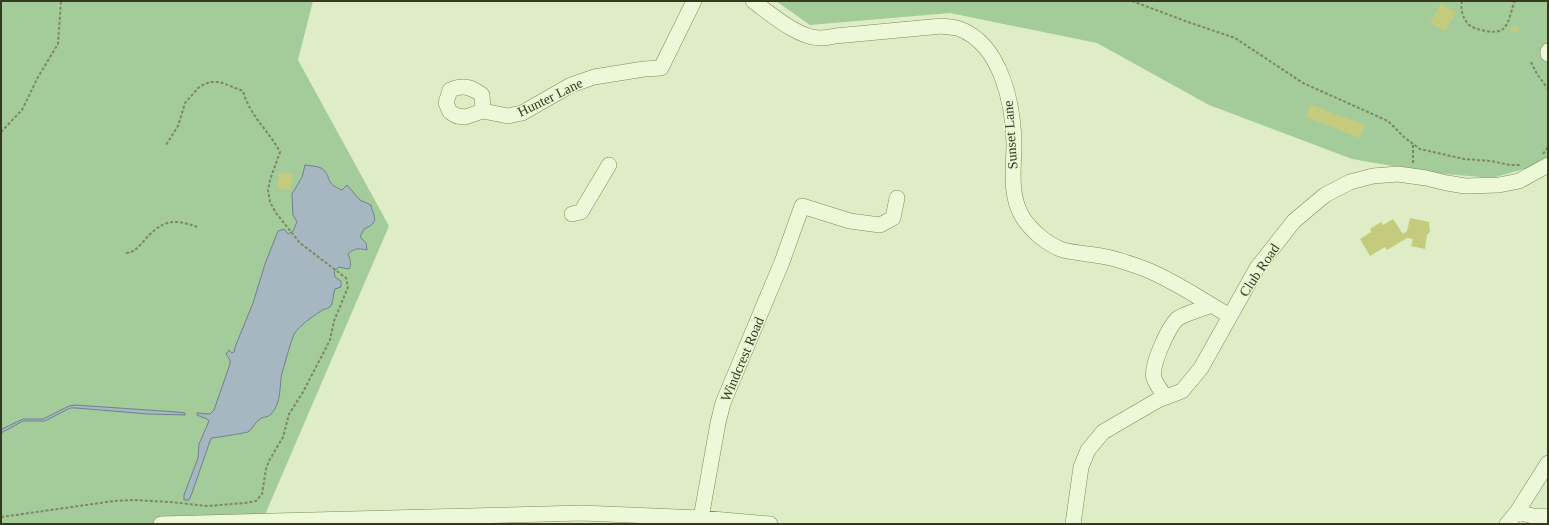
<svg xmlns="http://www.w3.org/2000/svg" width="1549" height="525" font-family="Georgia,serif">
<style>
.green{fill:#a4cc9a}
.water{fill:#a7b7c1;stroke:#6e818f}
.building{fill:#c4cb7c}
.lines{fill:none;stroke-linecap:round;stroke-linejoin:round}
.minor-casing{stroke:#7f885c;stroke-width:16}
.path{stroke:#7f885c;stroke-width:2;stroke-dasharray:3 2;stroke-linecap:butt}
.minor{stroke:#edf8d9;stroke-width:15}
.labels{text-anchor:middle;stroke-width:3;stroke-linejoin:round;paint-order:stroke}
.street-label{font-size:14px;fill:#35391f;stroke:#e9f5d5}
</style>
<rect width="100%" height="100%" fill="#dfedc6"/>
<path class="green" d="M1 1H313L298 60 389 226 261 524H1Z
M776 1H1548V159L1535 166 1492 178 1433 173 1352 159 1209 105 1097 43 950 13 810 25Z"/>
<path class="water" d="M305 165C310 166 317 166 321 168 333 176 323 183 342 190L347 185 360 200 371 205C374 218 380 222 364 229L360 237 366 243 367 250C359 248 354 248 348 254 350 259 352 264 349 269L339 267 334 271 335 277 341 281V287L335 289C333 294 333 305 330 307 327 309 323 309 321 311 312 317 300 325 294 334 289 347 286 360 282 373 279 386 282 403 271 414 268 418 264 416 260 419 255 422 253 429 248 432 245 433 214 438 211 438L192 493 189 500H184V495L198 458 199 444 209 421 207 419 197 415V413L210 414 214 410 230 364V360L226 354 229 350 232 353 234 352 235 347 253 303 265 264 278 231 284 229 288 234 293 231 297 222 293 215 292 194 302 177Z
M75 405 177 412 185 413V415L148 414 76 408H70L45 421H23L1 433 2 429 23 419H43L69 406Z"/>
<path class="building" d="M1441 4 1456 12 1445 31 1430 23Z
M1511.5 29a3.5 3.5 0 1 1 7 0a3.5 3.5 0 1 1-7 0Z
M1311 105 1365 125 1360 138 1306 117Z
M279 172 293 174 290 190 277 188Z
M1410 218 1429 222 1430 232 1427 235 1425 249 1411 246 1413 239 1407 238 1387 250 1385 247 1370 256 1360 239 1371 232 1370 229 1381 222 1383 225 1393 219 1403 234 1407 231Z"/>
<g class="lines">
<g class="minor-casing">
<path id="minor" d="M753 1C771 14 798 38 820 38 825 38 831 37 835 36L942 26C948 27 954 27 960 29 1001 45 1013 103 1014 143 1014 167 1009 194 1022 216 1030 230 1048 245 1063 250 1079 254 1096 254 1111 258 1123 261 1134 265 1145 269 1175 281 1202 300 1230 316
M1548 51V54
M483 111 482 95C470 86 463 85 450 90L446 103 450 112 457 116 465 117 483 111 508 116 522 113 571 85 594 77 644 69 661 68 694 1
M572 214 581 212 609 165
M1165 397C1162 391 1156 385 1154 378 1150 367 1168 328 1177 319 1183 314 1203 309 1211 305
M1517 512 1533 516H1548
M701 518 718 423 723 403 782 262 802 206 850 221 880 225 893 218 897 198
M161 524 582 513 701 518 770 524
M1073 524 1081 467 1088 450 1103 432 1158 400 1182 391 1201 368 1257 268 1294 221 1325 195 1350 182 1373 176 1398 174 1426 178 1447 183 1465 186 1499 185 1519 181 1548 165
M1507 524 1517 512 1548 463"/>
</g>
<path class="path" d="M1132 1 1188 22 1235 38 1303 83 1388 121 1405 138 1420 149 1464 159 1491 161 1510 165H1521
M1462 1C1460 9 1463 18 1468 24 1474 30 1497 35 1503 29 1510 23 1511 9 1515 1
M1531 62 1537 74 1548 89
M1 132 22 110 38 77 58 44 61 1
M1543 154 1548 147
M1413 163V144
M126 253C135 252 137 248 143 242 160 222 171 217 197 227
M1 517 114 501 133 500 170 502 207 506 245 503 256 501 262 494 266 469 269 461 283 437 289 414 303 392 330 340 334 321 348 287 346 278 300 243 276 213 270 202 268 190 270 180 280 152C269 131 249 115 243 91L220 82H210L200 86 185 103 178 126 166 145"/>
<use href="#minor" class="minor"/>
</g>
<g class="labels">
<g class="street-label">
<text transform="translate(550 97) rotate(-26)" y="5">Hunter Lane</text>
<text transform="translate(1010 135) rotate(-94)" y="5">Sunset Lane</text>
<text transform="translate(1259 270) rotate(-56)" y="5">Club Road</text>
<text transform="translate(742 359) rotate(-67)" y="5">Windcrest Road</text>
</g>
</g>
<rect width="1549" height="525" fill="none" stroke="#35391f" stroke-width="4"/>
</svg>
